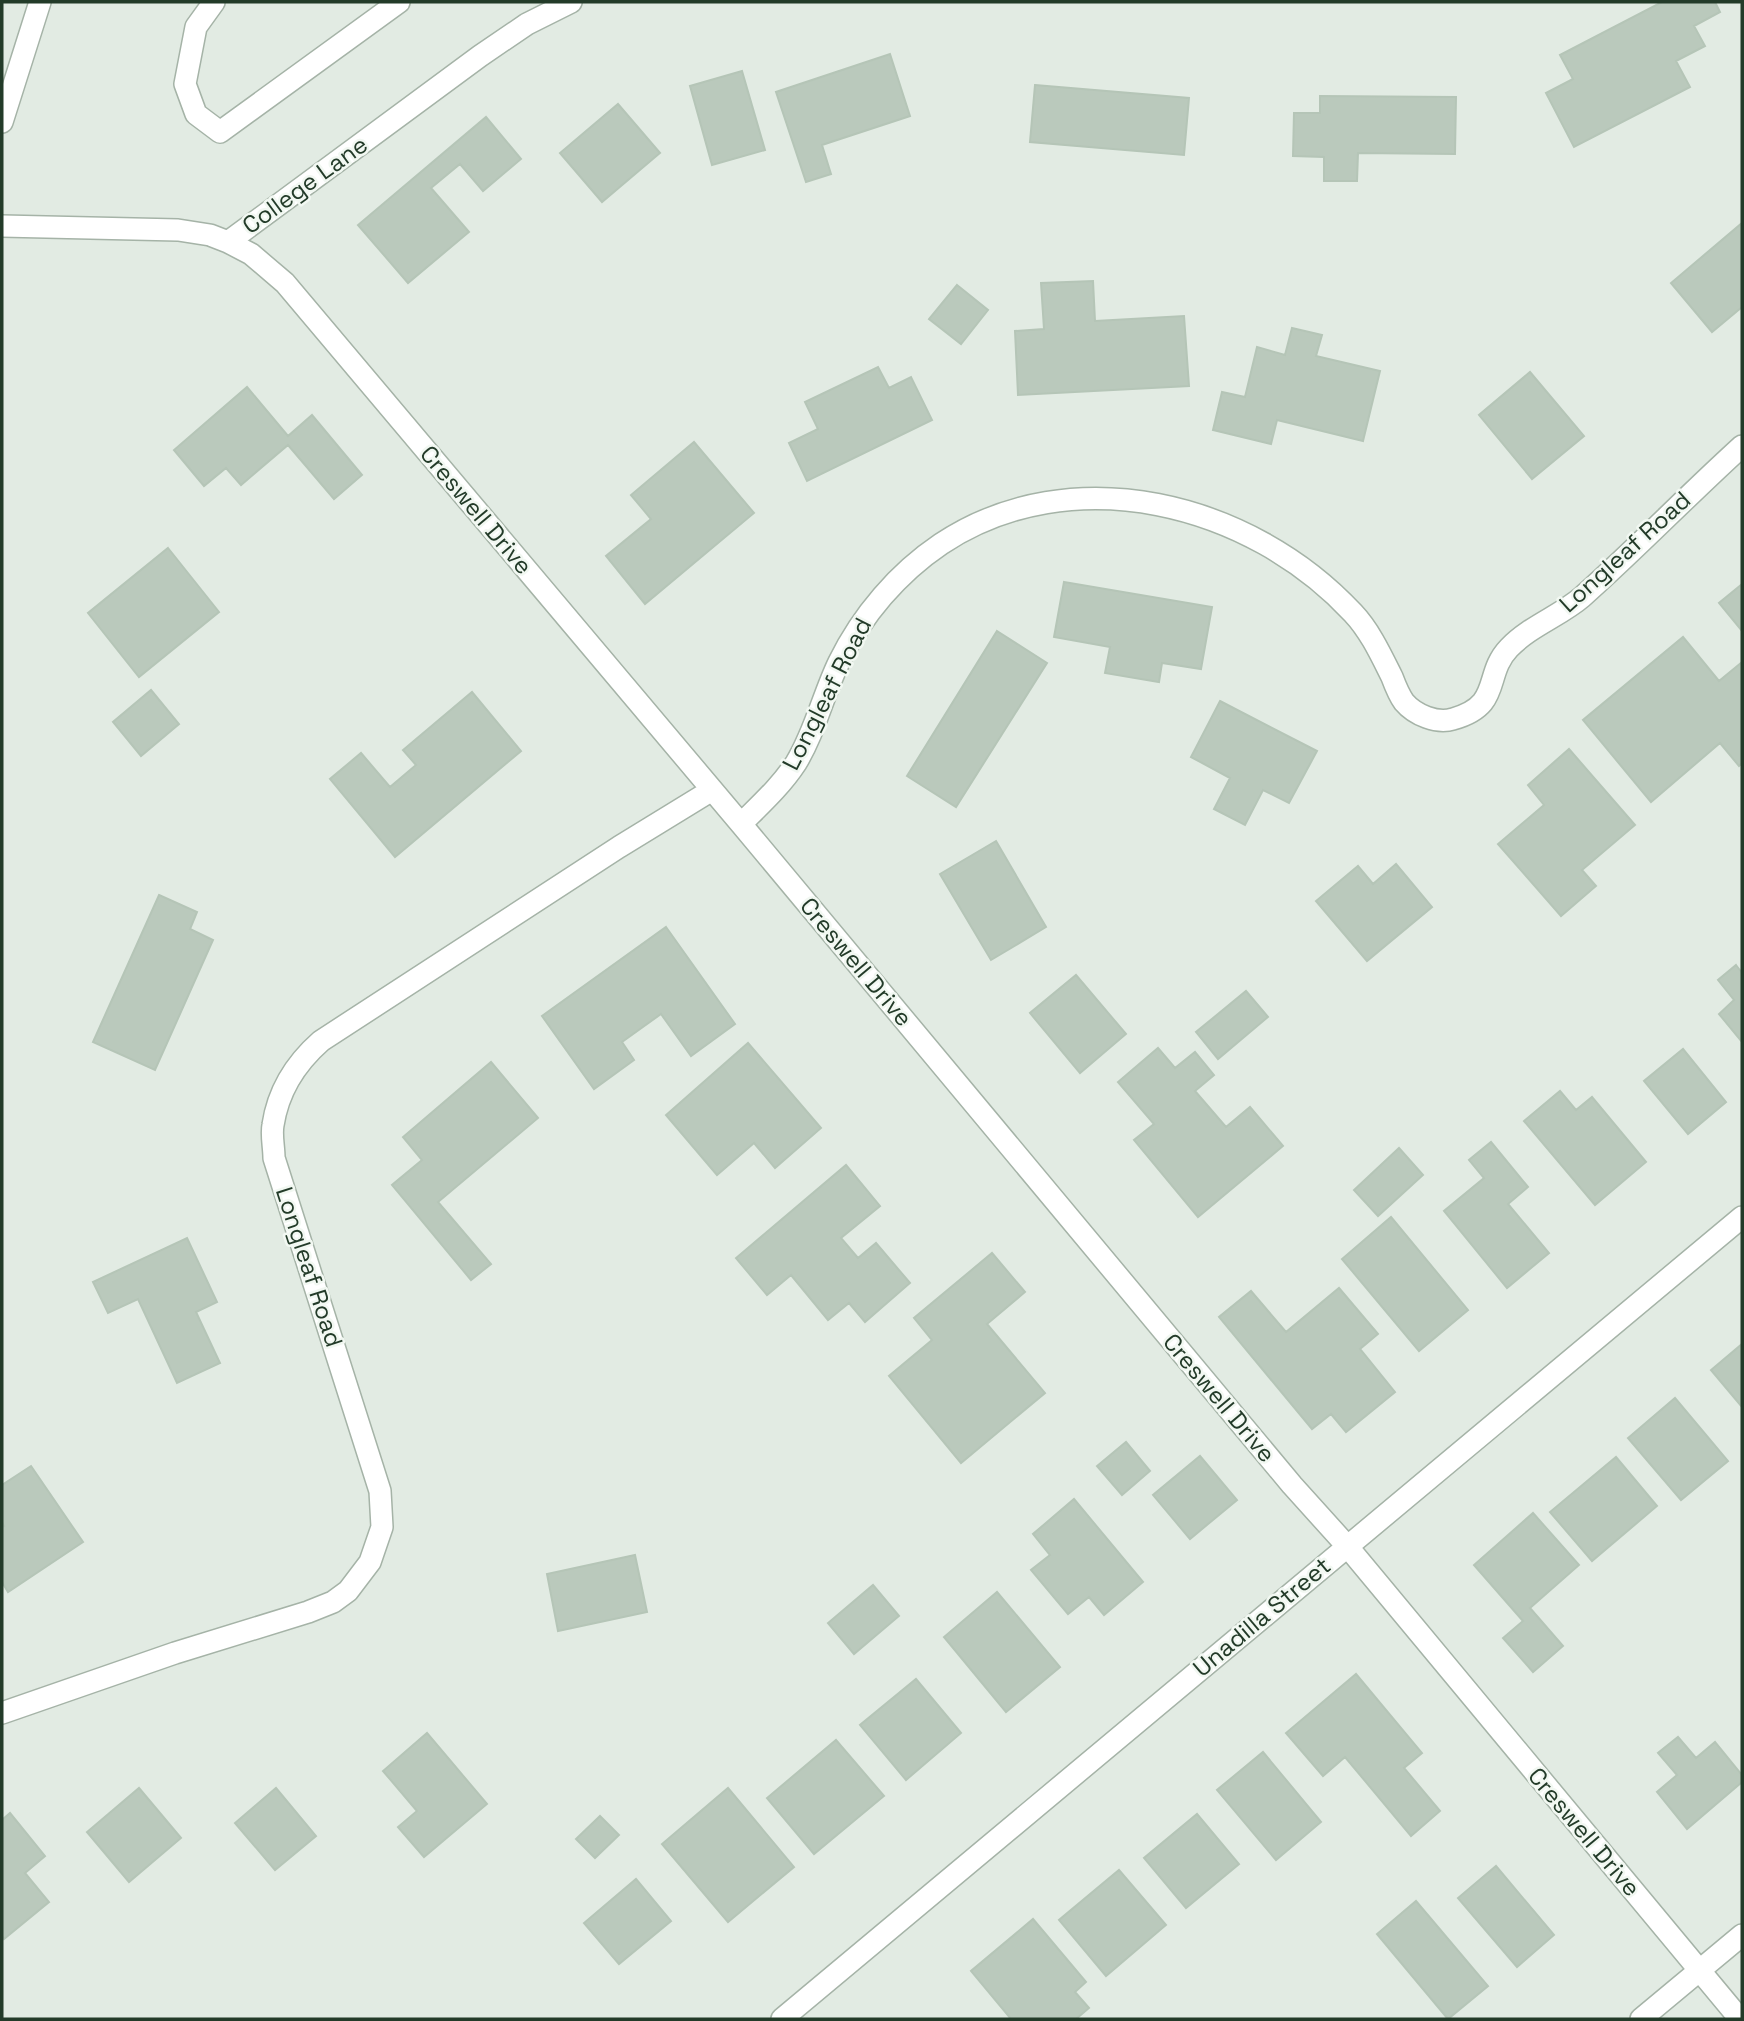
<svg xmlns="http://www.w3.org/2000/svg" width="1744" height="2021" font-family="'Space Grotesk',sans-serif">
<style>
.building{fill:#bac9bc;stroke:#b5c5b7;stroke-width:2}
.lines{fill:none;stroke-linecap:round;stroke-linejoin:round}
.minor-casing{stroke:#a5b3a7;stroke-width:24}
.minor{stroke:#fff;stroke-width:21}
.labels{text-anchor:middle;stroke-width:5;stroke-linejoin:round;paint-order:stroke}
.street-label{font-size:24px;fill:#233b29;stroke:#f2f8f2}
</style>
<rect width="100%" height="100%" fill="#e2ebe3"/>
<path class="building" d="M1662 2H1715L1720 12 1694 26 1705 46 1676 61 1690 87 1574 147 1546 93 1573 79 1560 55Z
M890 54 910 116 822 145 831 174 806 182 776 92Z
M742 71 765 150 712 165 690 86Z
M1035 85 1189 98 1184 155 1030 142Z
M1320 96 1456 97 1455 154 1358 153 1357 181H1324V157L1293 156 1294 113H1320Z
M618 104 660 153 602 202 560 153Z
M486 117 521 159 483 191 460 164 431 188 469 232 408 283 358 225Z
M1742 223V307L1712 332 1671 283Z
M1093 281 1095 321 1184 316 1189 386 1018 395 1015 331 1044 329 1041 283Z
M957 285 988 310 961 344 929 319Z
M1292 328 1322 335 1316 356 1380 371 1363 441 1277 420 1271 444 1213 430 1222 392 1245 397 1257 347 1285 355Z
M878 367 889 388 911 377 932 420 807 481 789 443 818 429 805 402Z
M1530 372 1584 436 1532 479 1479 415Z
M247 387 288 436 312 415 362 475 334 499 288 445 241 485 226 468 204 486 174 450Z
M694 442 754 513 645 604 606 556 651 519 631 495Z
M168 548 219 612 139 677 88 613Z
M1064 582 1212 607 1201 669 1162 663 1159 682 1105 673 1110 647 1054 637Z
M1742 584V631L1719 603Z
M997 631 1047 663 956 807 907 776Z
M1683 637 1719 681 1742 662V763L1739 766 1720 743 1651 802 1583 720Z
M151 690 179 724 141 756 113 722Z
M472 692 521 751 395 857 330 779 361 753 390 787 416 765 403 750Z
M1220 701 1317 751 1289 803 1263 790 1245 825 1214 809 1230 778 1191 757Z
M1569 749 1635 825 1582 870 1596 886 1561 916 1498 844 1544 805 1528 785Z
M996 841 1046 927 991 960 940 874Z
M1396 864 1432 907 1367 961 1316 901 1358 866 1373 884Z
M159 895 197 912 190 929 213 940 155 1070 93 1042Z
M666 927 735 1024 691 1056 661 1014 622 1042 634 1060 594 1089 542 1016Z
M1736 965 1742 973V1042L1719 1014 1734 1000 1718 980Z
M1076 975 1126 1034 1080 1073 1030 1013Z
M1246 991 1268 1017 1218 1059 1196 1032Z
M748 1043 821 1128 775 1168 754 1143 717 1175 666 1115Z
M1158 1048 1175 1068 1195 1052 1214 1075 1195 1091 1226 1127 1250 1107 1283 1146 1198 1217 1134 1140 1154 1124 1118 1082Z
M1683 1049 1726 1102 1688 1134 1644 1081Z
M491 1062 538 1118 438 1202 491 1264 471 1280 392 1185 422 1160 403 1137Z
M1560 1091 1576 1110 1592 1097 1646 1162 1595 1205 1524 1121Z
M1491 1142 1528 1187 1508 1204 1549 1253 1507 1288 1444 1211 1484 1178 1469 1160Z
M1399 1148 1423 1175 1378 1216 1354 1190Z
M846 1165 880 1206 841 1238 858 1258 876 1243 910 1283 865 1322 849 1303 828 1320 791 1275 767 1295 736 1258Z
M1391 1217 1468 1310 1419 1351 1342 1259Z
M187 1238 217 1302 196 1312 220 1363 177 1383 138 1299 108 1313 93 1282Z
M992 1253 1025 1292 987 1324 1045 1393 961 1463 889 1376 932 1340 914 1318Z
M1339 1288 1378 1334 1360 1349 1395 1392 1346 1432 1331 1414 1312 1429 1219 1317 1251 1291 1286 1332Z
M1742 1344V1407L1711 1370Z
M1675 1398 1728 1461 1681 1500 1628 1438Z
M1126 1442 1150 1471 1122 1495 1097 1466Z
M1200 1456 1237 1500 1190 1539 1153 1495Z
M1616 1457 1657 1506 1592 1561 1550 1512Z
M31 1466 83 1542 8 1592 2 1582V1527L4 1526 2 1522V1485Z
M1074 1499 1143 1582 1104 1615 1089 1597 1068 1614 1031 1570 1050 1555 1033 1534Z
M1533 1513 1579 1565 1530 1608 1563 1646 1533 1672 1503 1638 1523 1621 1474 1565Z
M635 1555 647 1612 558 1631 547 1574Z
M873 1585 899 1616 854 1654 828 1623Z
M997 1592 1060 1667 1006 1712 944 1637Z
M1356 1674 1422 1753 1404 1768 1440 1811 1411 1836 1345 1757 1323 1776 1286 1733Z
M916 1679 961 1733 906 1780 860 1725Z
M427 1733 487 1804 424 1857 398 1827 417 1811 383 1771Z
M1678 1737 1696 1758 1715 1742 1742 1775V1782L1687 1829 1657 1792 1677 1775 1658 1753Z
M836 1740 884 1796 814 1854 767 1798Z
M1263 1752 1321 1822 1276 1860 1217 1790Z
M139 1788 181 1838 129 1882 87 1832Z
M276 1788 316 1836 275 1870 235 1823Z
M728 1788 794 1867 728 1922 662 1844Z
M10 1813 45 1856 25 1873 49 1902 4 1939 2 1936V1820Z
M1197 1814 1239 1864 1186 1908 1144 1858Z
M600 1816 619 1835 595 1858 576 1839Z
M1496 1866 1554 1935 1517 1967 1458 1898Z
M1119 1870 1166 1925 1106 1976 1059 1920Z
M636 1879 671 1921 619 1964 584 1923Z
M1416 1901 1488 1986 1448 2019 1377 1934Z
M1033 1919 1086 1982 1075 1992 1089 2008 1076 2019H1011L971 1971Z"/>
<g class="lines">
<g class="minor-casing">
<path id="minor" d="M214 2 196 27 185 84 196 114 220 132 399 2
M2 122 40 2
M2 226 178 230 210 235 228 242 480 56 527 24 571 2
M228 242 251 254 285 283 741 824 1292 1485 1347 1546 1740 2019
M741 824C760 805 781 786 796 763 815 732 823 695 839 662 862 615 898 573 941 544 1072 457 1251 503 1353 613 1370 631 1381 655 1392 677 1395 685 1399 695 1404 702 1415 715 1437 724 1453 719 1503 705 1483 675 1509 648 1530 626 1560 616 1582 597 1637 548 1688 495 1742 446
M2 1713 175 1653 308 1612 333 1602 348 1591 370 1562 382 1527 380 1491 274 1158C274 1147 271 1135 273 1125 278 1092 296 1063 321 1041L619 847 712 790
M782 2019 1742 1217
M1641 2019 1742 1935"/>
</g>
<use href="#minor" class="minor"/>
</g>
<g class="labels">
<g class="street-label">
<text transform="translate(305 185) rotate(-36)" y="8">College Lane</text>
<text transform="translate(476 510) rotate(50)" y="8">Creswell Drive</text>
<text transform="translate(1625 552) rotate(-42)" y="8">Longleaf Road</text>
<text transform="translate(827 694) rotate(-63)" y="8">Longleaf Road</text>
<text transform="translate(856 962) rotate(50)" y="8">Creswell Drive</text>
<text transform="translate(309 1267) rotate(72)" y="8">Longleaf Road</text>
<text transform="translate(1219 1398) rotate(50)" y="8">Creswell Drive</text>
<text transform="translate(1262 1617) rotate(-40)" y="8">Unadilla Street</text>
<text transform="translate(1584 1832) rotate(50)" y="8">Creswell Drive</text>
</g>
</g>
<rect width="1744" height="2021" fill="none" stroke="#233b29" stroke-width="7"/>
</svg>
